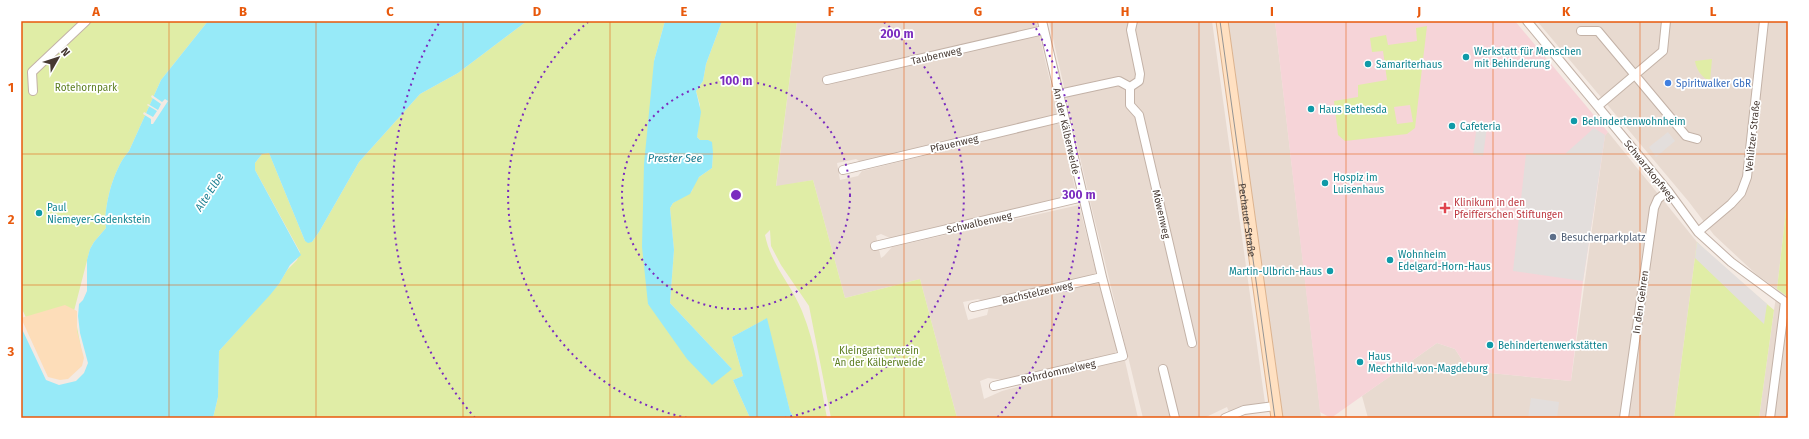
<svg xmlns="http://www.w3.org/2000/svg" width="1809" height="439" font-family="'Fira Sans',sans-serif">
<style>
.residential{fill:#e8dad0}
.medical{fill:#f6d4d8}
.green{fill:#e0eda6;fill-rule:evenodd}
.sand{fill:#fdddb9}
.parking{fill:#e3dedc}
.water{fill:#97eaf8}
.pier{fill:#f4eae3}
.lines{fill:none;stroke-linecap:round;stroke-linejoin:round}
.minor-casing{stroke:#c3b2a7;stroke-width:10}
.secondary-casing{stroke:#dcb38f;stroke-width:13}
.minor{stroke:#fff;stroke-width:8}
.secondary{stroke:#ffe0c1;stroke-width:11}
.tram{stroke:#949494;stroke-width:1}
.grid{fill:none;stroke:#e8590c;stroke-width:1;stroke-opacity:0.55}
.ring{fill:none;stroke:#7b2cbf;stroke-width:2;stroke-dasharray:2 4}
.culture-dot{fill:#0f9aa8;stroke:#fff;stroke-width:1.5}
.shop-dot{fill:#3f7fe0;stroke:#fff;stroke-width:1.5}
.health-dot{fill:#e0444e;stroke:#fff;stroke-width:1.5}
.service-dot{fill:#5c6f8a;stroke:#fff;stroke-width:1.5}
.labels{text-anchor:middle;stroke-width:3.5;stroke-linejoin:round;paint-order:stroke}
.culture-label{font-size:10px;fill:#0d838f;stroke:#fff;text-anchor:start}
.street-label{font-size:10px;fill:#463932;stroke:#fff}
.shop-label{font-size:10px;fill:#366cbe;stroke:#fff;text-anchor:start}
.park-label{font-size:10px;fill:#5c7e20;stroke:#fff}
.health-label{font-size:10px;fill:#be3a42;stroke:#fff;text-anchor:start}
.service-label{font-size:10px;fill:#4e5e75;stroke:#fff;text-anchor:start}
.water-label{font-size:11px;font-style:italic;fill:#1c7f92;stroke:#fff}
.centre{fill:#7b2cbf;stroke:#fff;stroke-width:2}
.ring-label{font-size:12px;text-anchor:middle;font-weight:bold;fill:#7b2cbf;stroke:#fff;stroke-width:3.5;stroke-linejoin:round;paint-order:stroke}
.neatline{fill:none;stroke:#e8590c;stroke-width:1.5}
.grid-label{font-size:13px;text-anchor:middle;font-weight:bold;fill:#e8590c}
</style>
<rect width="100%" height="100%" fill="#f4eae3"/>
<path class="residential" d="M797 21H1036L1057 111 1055 118 861 162 856 159 837 163 840 180 858 176 862 171 1056 123 1060 125 1075 188 1072 195 1068 197 890 238 881 234 876 236 881 258 884 256 892 247 1079 205 1096 272 1093 275 984 301 978 299 963 302 968 320 987 315 989 307 1096 282 1099 283 1117 350 1114 354 1004 380 988 378 980 381 984 399 1002 391 1117 361H1125L1138 418H957L920 279 845 298 813 180 776 187Z
M1049 21H1212L1265 403 1229 412 1227 407 1204 418H1143L1090 201Z
M1228 21H1275L1321 418H1283Z
M1537 21H1788V193L1777 289 1788 297V418H1759L1777 289 1757 275 1714 235 1689 202Z
M1608 132 1697 242 1674 418H1368L1362 396 1437 343 1455 349 1469 371 1571 381 1605 135Z"/>
<path class="medical" d="M1275 21H1515L1608 132 1605 136 1583 281 1571 381 1469 371 1455 349 1437 343 1331 418 1320 412Z"/>
<path class="green" d="M21 21H208L161 80 129 151C114 167 103 207 106 228L94 242 90 249 74 311 83 359 50 368 21 307Z
M527 21H665L654 61 648 304 732 369 670 303 674 250 670 208 673 203 692 191 695 181 699 177 712 168 713 153 708 140H700L697 137 700 105 696 91 703 81 706 64 722 21H797L776 186 813 180 845 298 920 279 957 418H831L809 306 781 265 771 246 770 230 765 235C771 265 791 284 802 311 816 345 820 382 827 418H794L790 411 766 319 732 337 743 376 733 380 750 418H213L218 397 219 351 279 284 287 270 297 260 300 252 255 170V163L262 154 269 153 305 241 312 242 319 232 359 162 420 94 458 73Z
M1427 26 1415 128 1407 134 1345 141 1338 135 1334 101 1358 97V85L1387 80 1383 51 1372 52 1370 38 1386 35 1388 45 1417 41 1416 28ZM1410 105 1413 122 1397 124 1394 107Z
M1712 59 1710 81C1702 78 1696 69 1695 61Z
M1788 193V297L1777 289Z
M1697 242 1725 269 1774 310 1759 418H1674Z"/>
<path class="sand" d="M65 305 77 311V331L84 358 82 366 68 379 60 380 48 377 21 318Z"/>
<path class="parking" d="M1477 125 1487 127 1483 156 1473 154Z
M1594 128 1605 135 1583 281 1513 271 1526 154H1565Z
M1668 132 1675 141 1656 157 1649 147Z
M1697 242 1767 304 1764 324 1695 258Z
M1531 398 1559 402 1557 418H1528Z"/>
<path class="water" d="M208 21H527L458 73 420 94 359 162 319 232 312 242 308 243 305 241 269 153 262 154 255 163V170L301 255 290 265 279 284 270 295 219 351 218 397 213 418H21V327L46 380 59 385 76 381 84 373 88 363 80 333 78 316 79 304 83 300 87 291V260L90 249 94 242 106 228C103 207 114 167 129 151L161 80Z
M665 21H722L706 64 703 81 696 91 701 112 697 137 700 140H708L712 142 713 153 712 168 699 177 690 194 673 203 670 208 674 250 670 303 732 369 712 385 687 359 648 304 642 247 644 164 654 61Z
M767 318 790 411 794 418H750L733 380 743 376 732 337Z"/>
<path class="pier" d="M152 95 162 102 165 99 168 101 153 124H151V119L143 114 144 112 153 117 157 111 147 105 148 104 158 110 161 104 151 97Z"/>
<g class="lines">
<g class="minor-casing">
<path id="minor" d="M1133 21 1131 30 1140 74 1139 81 1130 87V105L1139 115 1192 343
M1527 21 1668 191 1698 232 1731 262 1788 304
M1581 31H1598L1686 136 1697 139
M827 80 1044 30
M33 91 32 72 86 21
M1059 94 1119 81 1130 87
M1598 106 1663 51 1666 21
M843 170 1064 117
M1698 232 1731 204 1741 193 1747 177 1764 21
M875 246 1083 197
M973 307 1102 277
M1163 369 1175 418
M994 386 1123 356 1102 277 1042 21
M1225 418 1244 410 1275 406
M1624 418 1654 208 1658 199 1668 191
M1770 418 1785 302"/>
</g>
<g class="secondary-casing">
<path id="secondary" d="M1222 21 1277 418"/>
</g>
<use href="#minor" class="minor"/>
<use href="#secondary" class="secondary"/>
<path class="tram" id="s1" d="M1220 21 1275 418"/>
</g>
<path class="grid" d="M169 21V418M316 21V418M463 21V418M610 21V418M757 21V418M904 21V418M1052 21V418M1199 21V418M1346 21V418M1493 21V418M1640 21V418M21 154H1788M21 285H1788"/>
<g class="ring">
<circle cx="736" cy="195" r="114"/>
<path d="M687 418A228 228 0 0 1 588 22M884 22A228 228 0 0 1 785 418"/>
<path d="M475 418A343 343 0 0 1 439 23M1033 23A343 343 0 0 1 997 418"/>
</g>
<g class="culture-dot">
<circle cx="1466" cy="57" r="4"/>
<circle cx="1368" cy="64" r="4"/>
<circle cx="1311" cy="109" r="4"/>
<circle cx="1574" cy="121" r="4"/>
<circle cx="1452" cy="126" r="4"/>
<circle cx="1325" cy="183" r="4"/>
<circle cx="39" cy="213" r="4"/>
<circle cx="1390" cy="260" r="4"/>
<circle cx="1330" cy="271" r="4"/>
<circle cx="1490" cy="345" r="4"/>
<circle cx="1360" cy="362" r="4"/>
</g>
<circle class="shop-dot" cx="1668" cy="83" r="4"/>
<path class="health-dot" d="M1443 202h4v4h4v4h-4v4h-4v-4h-4v-4h4z"/>
<circle class="service-dot" cx="1553" cy="237" r="4"/>
<g class="labels">
<g class="culture-label">
<text x="1474" y="55">Werkstatt für Menschen<tspan x="1474" dy="12">mit Behinderung</tspan></text>
<text x="1376" y="68">Samariterhaus</text>
<text x="1319" y="113">Haus Bethesda</text>
<text x="1582" y="125">Behindertenwohnheim</text>
<text x="1460" y="130">Cafeteria</text>
<text x="1333" y="181">Hospiz im<tspan x="1333" dy="12">Luisenhaus</tspan></text>
<text x="47" y="211">Paul<tspan x="47" dy="12">Niemeyer-Gedenkstein</tspan></text>
<text x="1398" y="258">Wohnheim<tspan x="1398" dy="12">Edelgard-Horn-Haus</tspan></text>
<text x="1322" y="275" text-anchor="end">Martin-Ulbrich-Haus</text>
<text x="1498" y="349">Behindertenwerkstätten</text>
<text x="1368" y="360">Haus<tspan x="1368" dy="12">Mechthild-von-Magdeburg</tspan></text>
</g>
<g class="street-label">
<text transform="translate(936 55) rotate(-13)" y="4">Taubenweg</text>
<text transform="translate(1067 131) rotate(77)" y="4">An der Kälberweide</text>
<text transform="translate(1752 136) rotate(-84)" y="4">Vehlitzer Straße</text>
<text transform="translate(954 143) rotate(-13)" y="4">Pfauenweg</text>
<text transform="translate(1650 170) rotate(51)" y="4">Schwarzkopfweg</text>
<text transform="translate(1162 214) rotate(77)" y="4">Möwenweg</text>
<text dy="4" stroke="none"><textPath href="#s1" startOffset="201">Pechauer Straße</textPath></text>
<text transform="translate(979 222) rotate(-13)" y="4">Schwalbenweg</text>
<text transform="translate(1037 292) rotate(-13)" y="4">Bachstelzenweg</text>
<text transform="translate(1640 302) rotate(-82)" y="4">In den Gehren</text>
<text transform="translate(1058 371) rotate(-13)" y="4">Rohrdommelweg</text>
</g>
<g class="shop-label">
<text x="1676" y="87">Spiritwalker GbR</text>
</g>
<g class="park-label">
<text x="86" y="91">Rotehornpark</text>
<text x="879" y="354">Kleingartenverein<tspan x="879" dy="12">'An der Kälberweide'</tspan></text>
</g>
<g class="health-label">
<text x="1454" y="206">Klinikum in den<tspan x="1454" dy="12">Pfeifferschen Stiftungen</tspan></text>
</g>
<g class="service-label">
<text x="1561" y="241">Besucherparkplatz</text>
</g>
<g class="water-label">
<text x="675" y="162">Prester See</text>
<text transform="translate(209 192) rotate(-57)" y="4">Alte Elbe</text>
</g>
</g>
<circle cx="736" cy="195" r="6" class="centre"/>
<g class="ring-label">
<text x="897" y="38">200 m</text>
<text x="736" y="85">100 m</text>
<text x="1079" y="199">300 m</text>
</g>
<rect width="1809" height="439" fill="none" stroke="#ffffff" stroke-width="44"/>
<g transform="translate(58 58) rotate(51)" stroke="#ffffff" stroke-width="3" paint-order="stroke">
<path d="M0-3L7 15L0 10L-7 15Z" fill="#463932"/>
<text y="-6" font-size="11" font-weight="bold" text-anchor="middle" fill="#463932">N</text>
</g>
<rect x="22" y="22" width="1765" height="395" class="neatline"/>
<g class="grid-label">
<text x="96" y="16">A</text>
<text x="243" y="16">B</text>
<text x="390" y="16">C</text>
<text x="537" y="16">D</text>
<text x="684" y="16">E</text>
<text x="831" y="16">F</text>
<text x="978" y="16">G</text>
<text x="1125" y="16">H</text>
<text x="1272" y="16">I</text>
<text x="1419" y="16">J</text>
<text x="1566" y="16">K</text>
<text x="1713" y="16">L</text>
<text x="11" y="92">1</text>
<text x="11" y="224">2</text>
<text x="11" y="356">3</text>
</g>
</svg>
